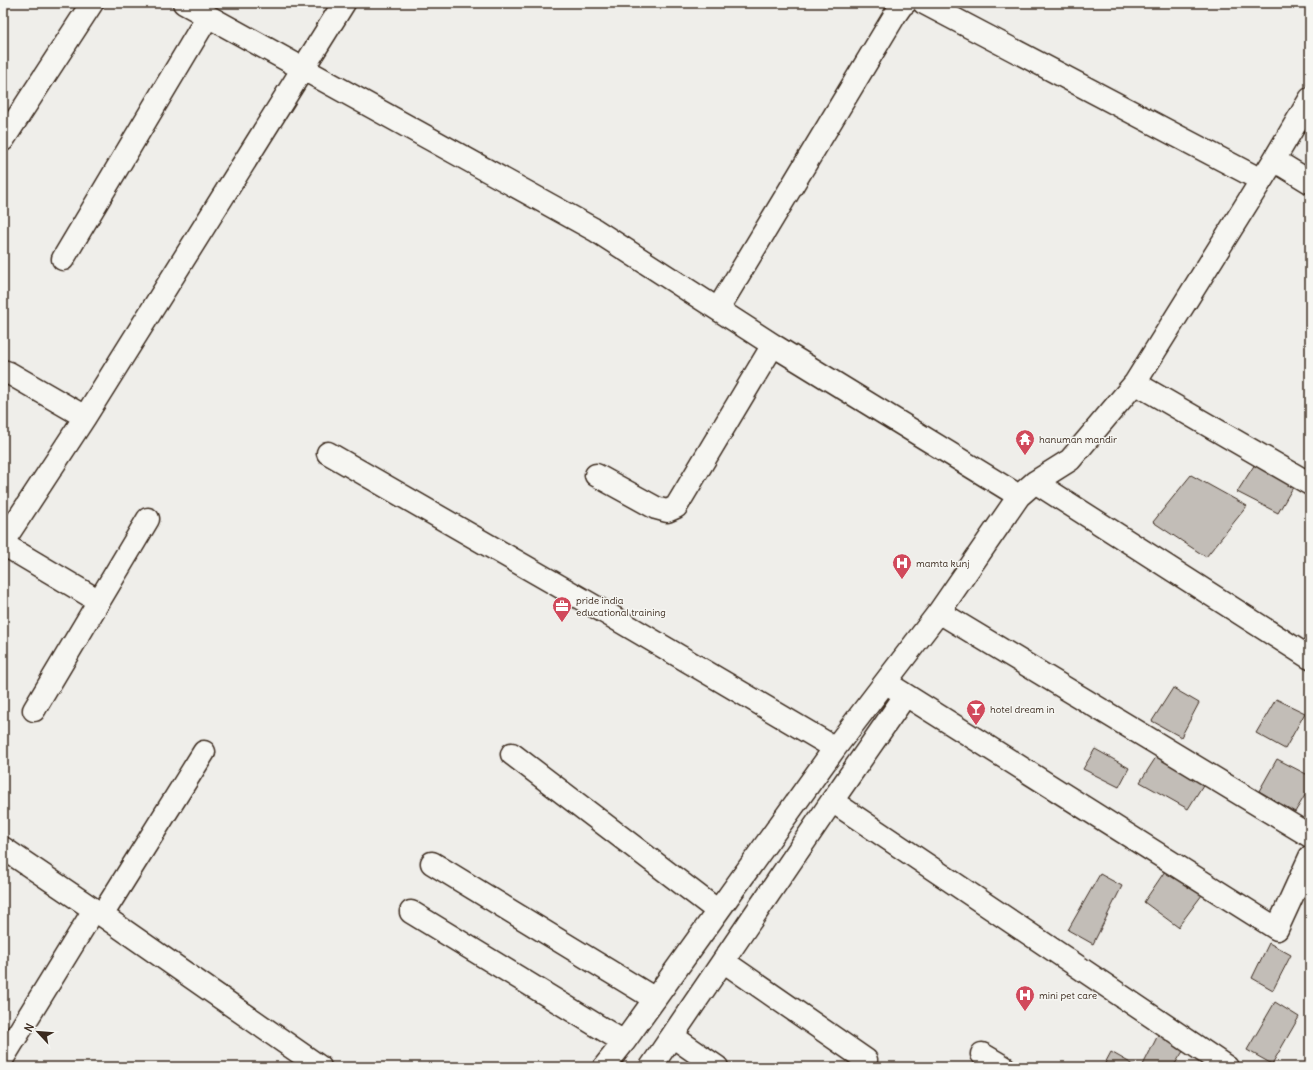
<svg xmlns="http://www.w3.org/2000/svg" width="1313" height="1070" font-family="Delius,sans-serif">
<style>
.building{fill:#c2bdb7;stroke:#3b2a1e}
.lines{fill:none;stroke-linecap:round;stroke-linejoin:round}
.minor-casing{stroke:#3b2a1e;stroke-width:25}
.minor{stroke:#f6f6f2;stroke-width:22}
.labels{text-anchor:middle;stroke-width:3;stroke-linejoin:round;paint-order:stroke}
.poi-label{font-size:10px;fill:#3b2a1e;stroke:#f6f6f2;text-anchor:start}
</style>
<rect width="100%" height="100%" fill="#efeeea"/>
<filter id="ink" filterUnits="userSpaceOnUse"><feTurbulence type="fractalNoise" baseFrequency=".025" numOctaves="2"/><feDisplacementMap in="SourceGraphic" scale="8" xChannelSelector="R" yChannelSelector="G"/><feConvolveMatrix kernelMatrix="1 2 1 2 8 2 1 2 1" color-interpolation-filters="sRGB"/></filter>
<g filter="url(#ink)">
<path class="building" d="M1257 461 1299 477 1278 513 1237 492Z
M1191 475 1247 506 1206 557 1153 522Z
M1173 688 1199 703 1181 737 1152 721Z
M1276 699 1305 713 1285 749 1256 733Z
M1095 749 1129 768 1119 787 1083 769Z
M1160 751 1206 780 1188 809 1140 782Z
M1277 759 1310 776V787L1295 812 1259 791Z
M1165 871 1202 895 1178 927 1144 902Z
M1100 874 1122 886 1093 944 1068 930Z
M1269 943 1291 955 1273 990 1252 978Z
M1275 1002 1299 1017 1272 1064 1247 1050Z
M1162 1027 1189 1042 1173 1067H1142Z
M1111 1052 1134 1065 1133 1067H1103Z"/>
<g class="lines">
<g class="minor-casing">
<path id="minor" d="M184 3 595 230 773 345 1019 496
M924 3 1261 180
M3 140 92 3
M1274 160 1310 182
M63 259 208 16
M718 309 895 15 902 5 905 3
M3 371 9 373 85 417
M1135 383 1310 484
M328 453 606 613 835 748
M596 475 656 508 667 511 676 507 773 345
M1035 482 1310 658
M3 542 85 417 344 3
M3 544 99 601
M939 612 1310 836
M893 687 1277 929 1310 857
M905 696 832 801 1227 1067
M34 710 148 519
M512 754 718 911
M3 848 102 915 320 1067
M432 863 655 999
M411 912 624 1042
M102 915 204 752
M723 961 866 1060
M672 1036 717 1067
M982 1054 1004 1067
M3 1058 94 910
M604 1067 624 1042 835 748 939 612 1019 496 1035 482 1070 460 1135 383 1274 160 1310 99
M651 1067 832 801"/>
</g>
<use href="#minor" class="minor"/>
</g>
</g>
<defs>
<g id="temple-pin" transform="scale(1)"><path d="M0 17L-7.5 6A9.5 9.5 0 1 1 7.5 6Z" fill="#d1495b" stroke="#f6f6f2"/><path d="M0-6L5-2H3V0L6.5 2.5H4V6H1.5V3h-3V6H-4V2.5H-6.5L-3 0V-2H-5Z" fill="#fff"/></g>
<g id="hospital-pin" transform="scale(1)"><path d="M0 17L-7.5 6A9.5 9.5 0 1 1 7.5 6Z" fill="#d1495b" stroke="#f6f6f2"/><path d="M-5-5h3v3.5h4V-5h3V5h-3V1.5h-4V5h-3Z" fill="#fff"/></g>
<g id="office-pin" transform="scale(1)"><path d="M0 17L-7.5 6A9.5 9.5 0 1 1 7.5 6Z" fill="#d1495b" stroke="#f6f6f2"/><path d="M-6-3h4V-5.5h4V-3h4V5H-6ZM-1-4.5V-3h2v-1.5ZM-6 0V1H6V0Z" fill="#fff"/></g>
<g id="bar-pin" transform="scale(1)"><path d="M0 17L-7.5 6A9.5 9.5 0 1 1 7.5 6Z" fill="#d1495b" stroke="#f6f6f2"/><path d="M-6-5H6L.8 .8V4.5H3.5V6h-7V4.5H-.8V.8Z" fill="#fff"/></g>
</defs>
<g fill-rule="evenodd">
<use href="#temple-pin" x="1025" y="439"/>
<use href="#hospital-pin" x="902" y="563"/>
<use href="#office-pin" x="562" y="606"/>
<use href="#bar-pin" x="976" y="709"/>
<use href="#hospital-pin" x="1025" y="995"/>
</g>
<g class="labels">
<g class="poi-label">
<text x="1039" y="443">hanuman mandir</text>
<text x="916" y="567">mamta kunj</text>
<text x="576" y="604">pride india<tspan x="576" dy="12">educational training</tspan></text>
<text x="990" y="713">hotel dream in</text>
<text x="1039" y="999">mini pet care</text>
</g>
</g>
<rect width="1313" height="1070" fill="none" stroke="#f6f6f2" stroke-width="16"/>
<rect x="8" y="8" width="1297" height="1054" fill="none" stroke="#3b2a1e" stroke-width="1.5" filter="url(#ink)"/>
<g transform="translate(38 1032) rotate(296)" stroke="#f6f6f2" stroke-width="3" paint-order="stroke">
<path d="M0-3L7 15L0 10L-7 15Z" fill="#3b2a1e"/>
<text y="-6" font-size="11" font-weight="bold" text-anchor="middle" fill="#3b2a1e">N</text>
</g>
</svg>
